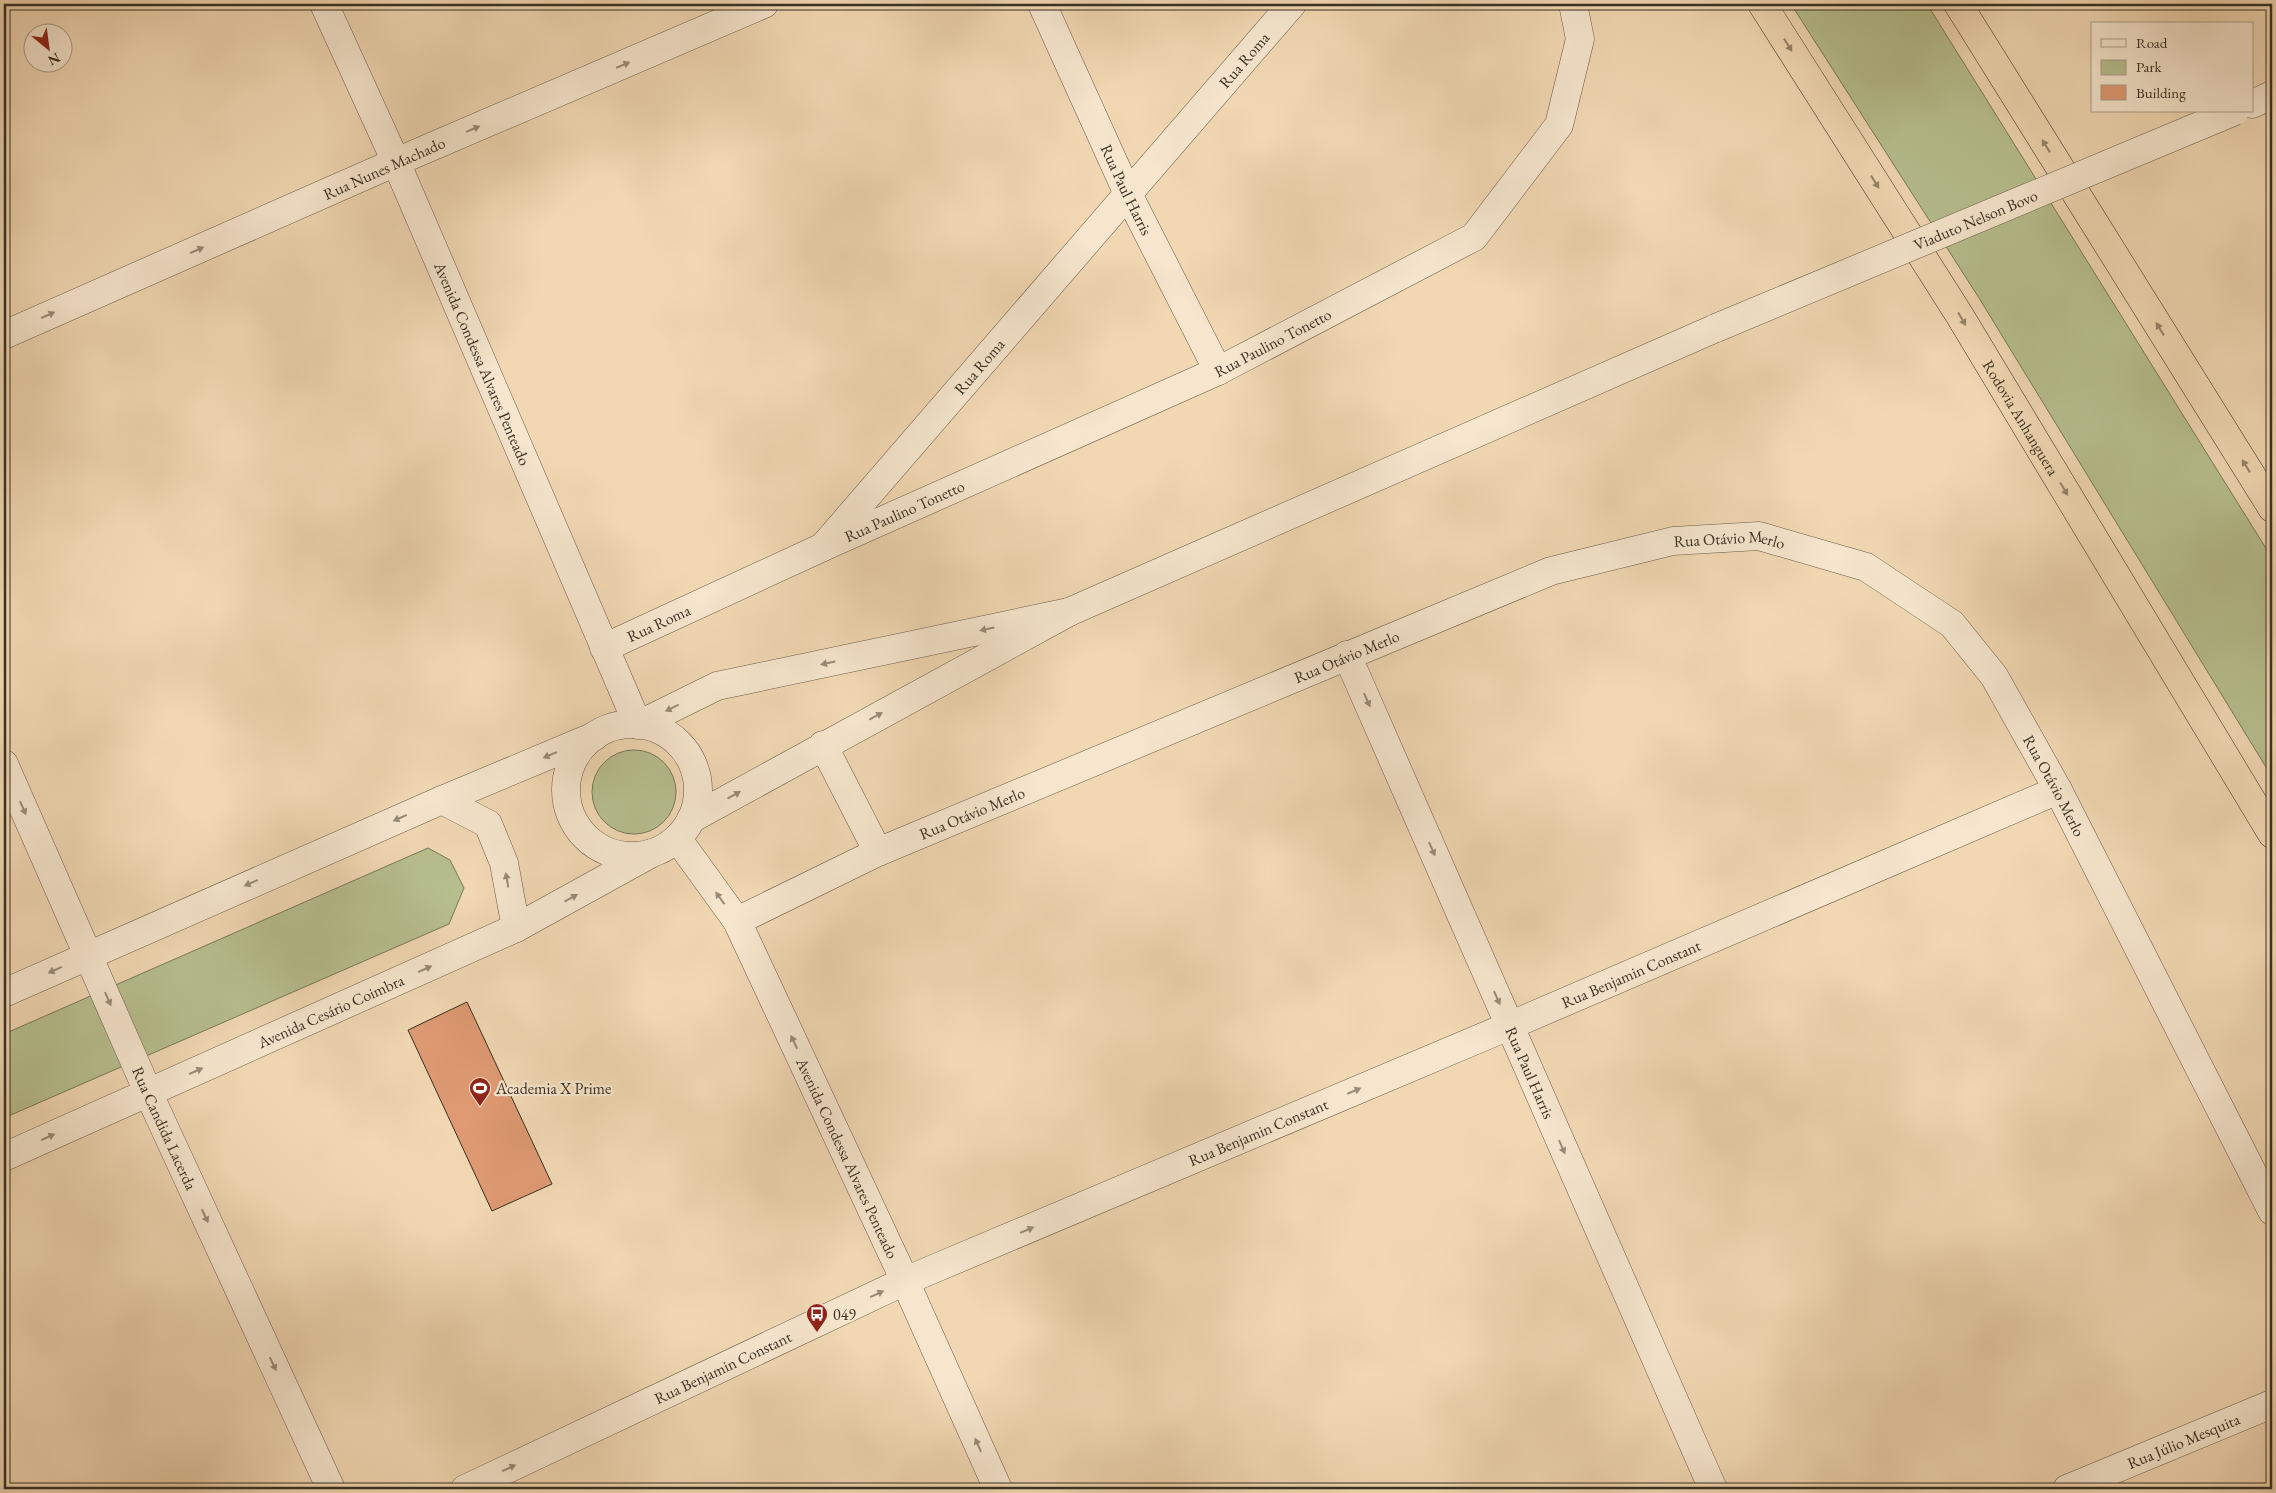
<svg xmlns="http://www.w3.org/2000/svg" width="2276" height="1493" font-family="'EB Garamond',serif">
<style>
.green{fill:#b7bf8f;stroke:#78785a}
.building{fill:#df9a73;stroke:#393024}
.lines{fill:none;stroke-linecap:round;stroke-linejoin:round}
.minor-casing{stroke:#675a48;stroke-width:29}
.tertiary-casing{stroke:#675a48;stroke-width:29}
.motorway-casing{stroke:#393024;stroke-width:29}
.minor{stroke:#f6e6ce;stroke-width:28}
.tertiary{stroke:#f6e6ce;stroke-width:28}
.motorway{stroke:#f1d8b3;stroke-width:28}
.tertiary-bridge-casing{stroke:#675a48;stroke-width:29;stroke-linecap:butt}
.tertiary-bridge{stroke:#f6e6ce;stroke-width:28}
.oneway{fill:#95846c}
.oneway2{fill:#988b79}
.labels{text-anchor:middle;stroke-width:4.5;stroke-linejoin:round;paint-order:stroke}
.street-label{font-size:16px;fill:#393024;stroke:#f6e6ce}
.poi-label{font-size:16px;fill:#393024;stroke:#f6e6ce;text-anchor:start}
</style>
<rect width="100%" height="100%" fill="#f1d8b3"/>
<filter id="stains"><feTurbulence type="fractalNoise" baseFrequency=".004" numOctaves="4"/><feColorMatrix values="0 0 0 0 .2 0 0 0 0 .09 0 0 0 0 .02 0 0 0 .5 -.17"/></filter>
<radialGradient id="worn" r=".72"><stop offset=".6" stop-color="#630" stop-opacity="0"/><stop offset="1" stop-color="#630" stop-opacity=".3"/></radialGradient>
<path class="green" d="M1791 4H1927L2272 558V777L1979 298Z
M592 792a42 42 0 1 1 84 0a42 42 0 1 1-84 0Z
M428 848 450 860 464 888 449 924 4 1118V1034Z"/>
<path class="building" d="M467 1002 552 1184 492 1211 408 1030Z"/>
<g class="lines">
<g class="minor-casing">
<g id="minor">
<path d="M324 4 396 162 764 4"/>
<path id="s1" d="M1042 4 1128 194 1218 371"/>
<path id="s2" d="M823 547 1218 371 1474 237 1559 125 1580 39 1573 4"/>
<path id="s3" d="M604 648 823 547 1292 4"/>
<path id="s4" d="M1347 655 1713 1489"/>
<path id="s5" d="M823 745 878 852 1551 571 1673 541 1759 536 1866 567 1952 624 1994 676 2058 790 2272 1211"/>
<path id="s6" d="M4 764 148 1092 331 1489"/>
<path id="s7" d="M677 838 737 921 905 1281 998 1489"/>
<path d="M737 921 878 852"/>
<path id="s8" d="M465 1489 905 1281 1509 1026 2058 790"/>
<path id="s9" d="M2067 1489 2272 1404"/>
</g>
</g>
<g class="tertiary-casing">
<g id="tertiary">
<path d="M2252 104 2272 95"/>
<path id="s10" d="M4 335 396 162 638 725 717 686 1069 612"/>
<circle cx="632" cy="790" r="66"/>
<path d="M442 800 488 824 504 863 516 928"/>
<path d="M691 819 1069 612 1716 328"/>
<path d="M4 993 442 800 595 736"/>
<path id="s11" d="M4 1157 516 928 652 853"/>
</g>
</g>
<g class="motorway-casing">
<g id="motorway">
<path id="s12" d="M1762 4 1960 316 2272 834"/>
<path d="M1958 4 2272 508"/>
</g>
</g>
<use href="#minor" class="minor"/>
<use href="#tertiary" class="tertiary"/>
<use href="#motorway" class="motorway"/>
<g class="tertiary-bridge-casing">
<g id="tertiary-bridge">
<path id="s13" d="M1716 328 2235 111"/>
</g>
</g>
<use href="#tertiary-bridge" class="tertiary-bridge"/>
</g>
<defs><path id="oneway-solid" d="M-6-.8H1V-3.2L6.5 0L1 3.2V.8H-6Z" transform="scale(1.25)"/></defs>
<g class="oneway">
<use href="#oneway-solid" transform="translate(1788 45) rotate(58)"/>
<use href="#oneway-solid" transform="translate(2046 146) rotate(-122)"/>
<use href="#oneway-solid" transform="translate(1875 182) rotate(58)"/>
<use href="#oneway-solid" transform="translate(1962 319) rotate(59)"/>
<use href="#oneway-solid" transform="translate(2160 329) rotate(-122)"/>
<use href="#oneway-solid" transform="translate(2246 466) rotate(-122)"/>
<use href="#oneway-solid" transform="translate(2064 489) rotate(59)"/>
</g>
<g class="oneway2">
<use href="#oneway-solid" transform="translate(623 65) rotate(-23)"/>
<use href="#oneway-solid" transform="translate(473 129) rotate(-23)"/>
<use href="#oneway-solid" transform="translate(197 250) rotate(-24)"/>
<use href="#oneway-solid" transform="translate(48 315) rotate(-24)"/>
<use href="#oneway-solid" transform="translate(987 629) rotate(168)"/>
<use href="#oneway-solid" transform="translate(828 663) rotate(168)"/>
<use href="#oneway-solid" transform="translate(1367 700) rotate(66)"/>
<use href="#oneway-solid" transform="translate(672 708) rotate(154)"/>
<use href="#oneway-solid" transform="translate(876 716) rotate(-28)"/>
<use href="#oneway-solid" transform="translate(550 755) rotate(157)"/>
<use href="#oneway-solid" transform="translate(734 795) rotate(-29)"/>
<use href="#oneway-solid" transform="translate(23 808) rotate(66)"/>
<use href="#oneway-solid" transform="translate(400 818) rotate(156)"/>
<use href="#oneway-solid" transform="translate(1432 849) rotate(66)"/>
<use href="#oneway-solid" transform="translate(507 880) rotate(-100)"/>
<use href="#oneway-solid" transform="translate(251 883) rotate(156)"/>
<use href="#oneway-solid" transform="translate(571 898) rotate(-29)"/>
<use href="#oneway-solid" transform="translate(720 898) rotate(-126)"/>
<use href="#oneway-solid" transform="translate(425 969) rotate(-24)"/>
<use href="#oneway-solid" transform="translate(55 970) rotate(156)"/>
<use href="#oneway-solid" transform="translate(1497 998) rotate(66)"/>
<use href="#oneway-solid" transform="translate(108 999) rotate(66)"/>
<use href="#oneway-solid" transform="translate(794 1042) rotate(-115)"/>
<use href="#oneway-solid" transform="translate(196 1071) rotate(-24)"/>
<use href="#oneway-solid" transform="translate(1354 1091) rotate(-23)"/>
<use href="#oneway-solid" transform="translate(48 1137) rotate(-24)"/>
<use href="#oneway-solid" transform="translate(1562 1147) rotate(66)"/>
<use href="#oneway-solid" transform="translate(205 1216) rotate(65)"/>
<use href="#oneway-solid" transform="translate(1027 1230) rotate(-23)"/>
<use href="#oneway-solid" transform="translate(877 1294) rotate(-25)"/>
<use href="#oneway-solid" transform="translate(273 1364) rotate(65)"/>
<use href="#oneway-solid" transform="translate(978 1445) rotate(-114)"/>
<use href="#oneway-solid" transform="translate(509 1468) rotate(-25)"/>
</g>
<defs>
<g id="stadium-pin" transform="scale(1.125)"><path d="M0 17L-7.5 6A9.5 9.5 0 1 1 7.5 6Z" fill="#8f2418" stroke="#f6e6ce"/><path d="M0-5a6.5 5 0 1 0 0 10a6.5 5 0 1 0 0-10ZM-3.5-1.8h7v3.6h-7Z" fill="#fff"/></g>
<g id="bus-pin" transform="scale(1.125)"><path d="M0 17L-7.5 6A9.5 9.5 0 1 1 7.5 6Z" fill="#8f2418" stroke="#f6e6ce"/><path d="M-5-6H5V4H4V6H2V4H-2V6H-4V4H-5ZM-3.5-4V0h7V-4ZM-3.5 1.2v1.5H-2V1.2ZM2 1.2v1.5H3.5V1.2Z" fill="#fff"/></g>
</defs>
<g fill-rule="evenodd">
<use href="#stadium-pin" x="480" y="1088"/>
<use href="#bus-pin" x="817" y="1314"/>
</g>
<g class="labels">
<g class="street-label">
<text dy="6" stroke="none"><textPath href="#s3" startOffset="885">Rua Roma</textPath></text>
<text transform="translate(384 168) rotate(-24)" y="6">Rua Nunes Machado</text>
<text dy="6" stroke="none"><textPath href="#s1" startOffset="204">Rua Paul Harris</textPath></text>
<text dy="6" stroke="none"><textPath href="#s13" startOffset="281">Viaduto Nelson Bovo</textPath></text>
<text dy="6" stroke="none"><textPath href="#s2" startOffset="494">Rua Paulino Tonetto</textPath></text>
<text dy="6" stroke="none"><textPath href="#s10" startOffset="648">Avenida Condessa Alvares Penteado</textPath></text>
<text dy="6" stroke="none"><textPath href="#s3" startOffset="480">Rua Roma</textPath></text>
<text dy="6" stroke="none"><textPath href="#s12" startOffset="488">Rodovia Anhanguera</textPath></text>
<text dy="6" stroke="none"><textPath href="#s2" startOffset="89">Rua Paulino Tonetto</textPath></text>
<text dy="6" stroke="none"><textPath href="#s5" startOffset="1032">Rua Otávio Merlo</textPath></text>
<text dy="6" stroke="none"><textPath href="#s3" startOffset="60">Rua Roma</textPath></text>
<text dy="6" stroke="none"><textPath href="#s5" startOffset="628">Rua Otávio Merlo</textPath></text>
<text dy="6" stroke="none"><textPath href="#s5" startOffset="1468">Rua Otávio Merlo</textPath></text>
<text dy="6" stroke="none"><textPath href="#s5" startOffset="222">Rua Otávio Merlo</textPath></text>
<text dy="6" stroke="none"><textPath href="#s8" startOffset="1275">Rua Benjamin Constant</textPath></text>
<text dy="6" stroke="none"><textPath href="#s11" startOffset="358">Avenida Cesário Coimbra</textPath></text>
<text dy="6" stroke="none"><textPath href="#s4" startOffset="456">Rua Paul Harris</textPath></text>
<text dy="6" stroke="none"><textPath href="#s6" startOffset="398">Rua Candida Lacerda</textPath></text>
<text dy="6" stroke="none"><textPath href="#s8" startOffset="870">Rua Benjamin Constant</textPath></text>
<text dy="6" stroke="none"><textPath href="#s7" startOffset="364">Avenida Condessa Alvares Penteado</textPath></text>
<text dy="6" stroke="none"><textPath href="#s8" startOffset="285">Rua Benjamin Constant</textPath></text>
<text dy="6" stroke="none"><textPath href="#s9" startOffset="126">Rua Júlio Mesquita</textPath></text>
</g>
<g class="poi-label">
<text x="496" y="1094">Academia X Prime</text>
<text x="833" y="1320">049</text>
</g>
</g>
<rect width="2276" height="1493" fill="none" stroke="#f1d8b3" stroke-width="20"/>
<rect x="5" y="5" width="2266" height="1483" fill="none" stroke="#393024" stroke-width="2.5"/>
<rect x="10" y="10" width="2256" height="1473" fill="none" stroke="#393024"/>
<rect x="2091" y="22" width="162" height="90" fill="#f6e6ce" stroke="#aa9d8a"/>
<rect x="2101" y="39" width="25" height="8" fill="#f6e6ce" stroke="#aa9d8a"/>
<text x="2136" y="48" font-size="15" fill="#393024">Road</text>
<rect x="2101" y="60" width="25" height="15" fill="#b7bf8f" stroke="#aa9d8a"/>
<text x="2136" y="72" font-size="15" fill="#393024">Park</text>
<rect x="2101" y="85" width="25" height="15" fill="#df9a73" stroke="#aa9d8a"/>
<text x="2136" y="98" font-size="15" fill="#393024">Building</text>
<g transform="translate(48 48) rotate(151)"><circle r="24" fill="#f6e6ce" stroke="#aa9d8a"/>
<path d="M0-4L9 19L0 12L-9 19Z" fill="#8f2418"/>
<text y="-8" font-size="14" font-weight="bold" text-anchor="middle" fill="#393024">N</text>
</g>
<rect width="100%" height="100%" filter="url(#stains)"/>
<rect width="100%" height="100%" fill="url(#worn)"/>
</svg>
